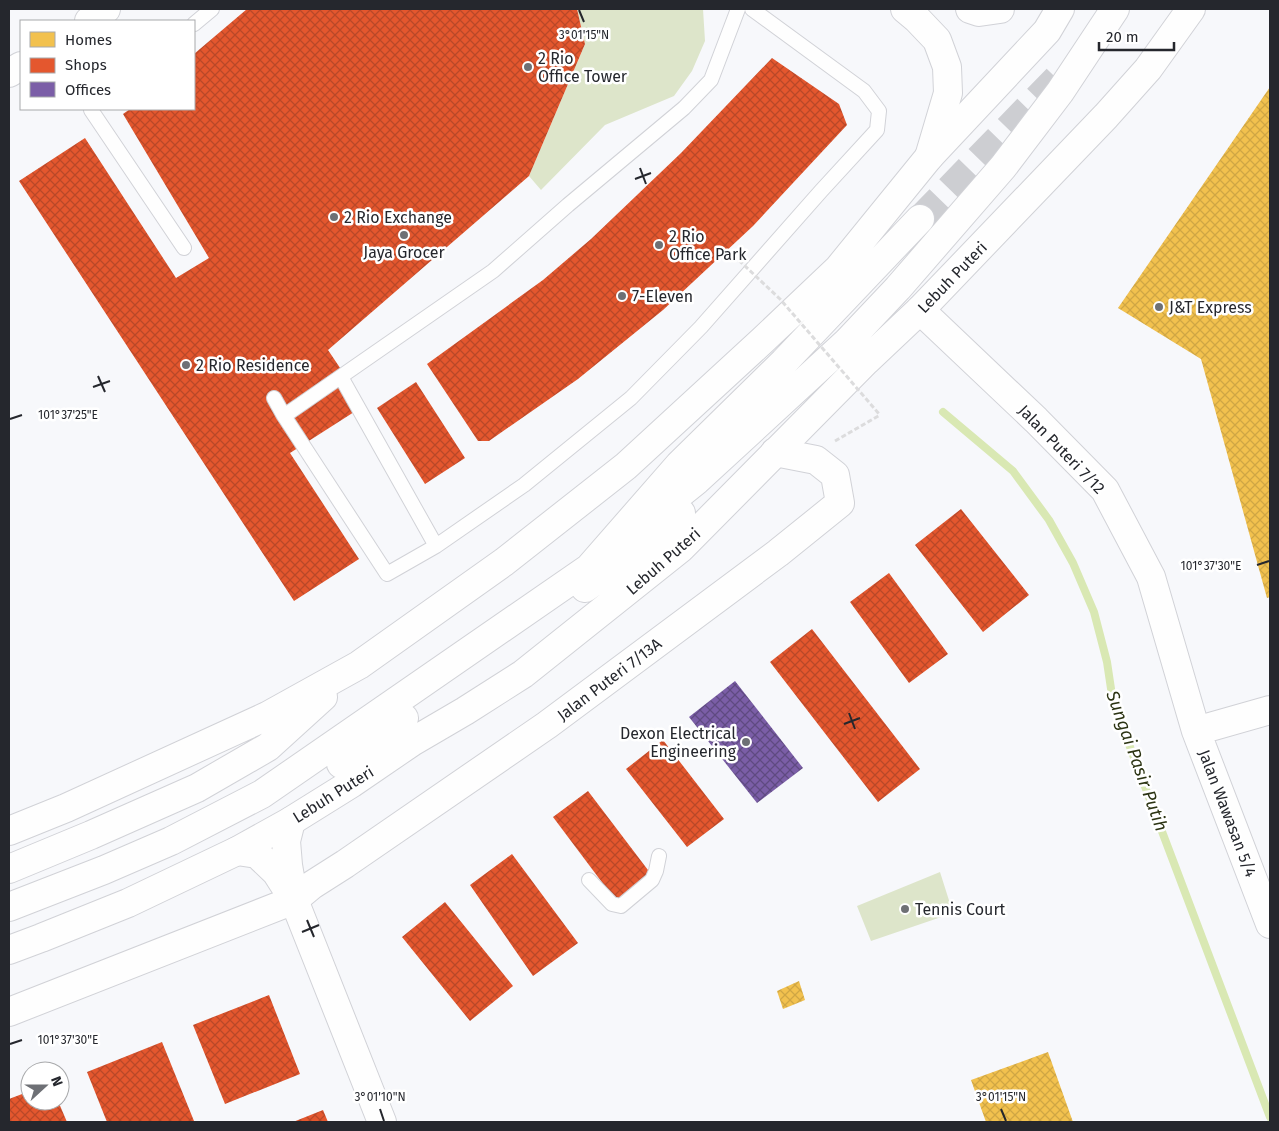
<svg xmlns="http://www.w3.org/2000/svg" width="1279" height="1131" font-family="'Fira Sans',sans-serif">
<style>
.green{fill:#dde5ca}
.homes{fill:url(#homes-cross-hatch)}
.shops{fill:url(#shops-cross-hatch)}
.offices{fill:url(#offices-cross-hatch)}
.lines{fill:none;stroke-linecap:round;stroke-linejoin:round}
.stream{stroke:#d9e8b3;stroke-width:8}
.secondary-tunnel{stroke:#cdced2;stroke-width:28;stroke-dasharray:28 14;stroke-linecap:butt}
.service-casing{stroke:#d1d2d7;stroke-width:16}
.minor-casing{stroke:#d1d2d7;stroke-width:30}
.secondary-casing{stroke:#d1d2d7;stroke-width:30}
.path{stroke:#dcdcdd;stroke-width:3;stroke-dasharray:5 2.5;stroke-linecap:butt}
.service{stroke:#fefefe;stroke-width:14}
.minor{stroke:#fefefe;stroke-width:28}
.secondary{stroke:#fefefe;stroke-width:28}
.path-bridge{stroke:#dcdcdd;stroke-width:3;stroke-dasharray:5 2.5;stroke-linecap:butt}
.ticks{fill:none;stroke:#25272d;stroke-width:2}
.poi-dot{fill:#6e7075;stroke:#fff;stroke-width:2}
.labels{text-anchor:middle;stroke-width:5;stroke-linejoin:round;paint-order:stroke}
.poi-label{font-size:16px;fill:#25272d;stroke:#fff;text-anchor:start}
.street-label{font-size:16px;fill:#25272d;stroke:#fff}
.water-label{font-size:18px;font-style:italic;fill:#2c3413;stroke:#fff}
.ticks-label{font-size:12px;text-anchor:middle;fill:#25272d;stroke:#fff;stroke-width:5;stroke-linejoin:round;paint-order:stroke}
</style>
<defs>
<pattern id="homes-cross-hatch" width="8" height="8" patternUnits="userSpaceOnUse" patternTransform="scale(1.25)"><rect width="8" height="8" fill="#f2c14e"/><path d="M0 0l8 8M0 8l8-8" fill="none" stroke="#cfa644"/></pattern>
<pattern id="shops-cross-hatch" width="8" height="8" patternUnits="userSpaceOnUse" patternTransform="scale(1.25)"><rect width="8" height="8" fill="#e4572e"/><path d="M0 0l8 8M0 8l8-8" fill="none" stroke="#b94828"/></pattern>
<pattern id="offices-cross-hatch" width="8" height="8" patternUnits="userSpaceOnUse" patternTransform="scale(1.25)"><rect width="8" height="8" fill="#7b5ea7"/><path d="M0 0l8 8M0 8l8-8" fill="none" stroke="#5f4a81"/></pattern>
</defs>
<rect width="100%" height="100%" fill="#f7f8fb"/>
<path class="green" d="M577 9H703L705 41 692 71 674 96 605 125 541 190 529 176 585 44Z
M940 872 953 913 871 941 857 906Z"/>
<path class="homes" d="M1270 87V597L1267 598 1201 359 1118 308Z
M799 981 805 1000 783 1009 777 991Z
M1048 1052 1073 1122H986L971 1080Z"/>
<path class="shops" d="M247 9H577L585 44 529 176 328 350 365 405 290 453 359 559 294 601 19 181 85 138 176 278 209 258 123 114 130 109H194V54Z
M772 58 839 104 847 125 753 226 663 310 578 379 489 441H478L427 364 543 280 591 239 681 153Z
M416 382 465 458 425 484 377 408Z
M961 509 1029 595 983 632 915 545Z
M889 573 948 654 909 683 850 602Z
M812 629 920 769 878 802 770 662Z
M663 740 724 819 687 847 626 769Z
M588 791 651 874 616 901 553 817Z
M512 854 578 943 533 976 470 885Z
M445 902 513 986 470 1021 402 937Z
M269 995 300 1074 225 1104 193 1025Z
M162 1042 194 1121 190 1122H107L87 1072Z
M30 1091V1101H58L67 1122H9V1099Z
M323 1110 328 1122H293Z"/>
<path class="offices" d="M735 681 803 768 757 803 689 717Z"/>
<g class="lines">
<path class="stream" d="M943 412 1013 471 1049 520 1073 563 1094 612 1107 662 1113 702 1270 1117"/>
<path class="secondary-tunnel" d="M920 219 1065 70"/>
<g class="service-casing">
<path id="service" d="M194 24 212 9
M91 110 184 248
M341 377 436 546
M274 398 284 416 387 574 436 546 524 485 631 398 701 327 821 191 877 130 879 111 864 91 752 9
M284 416 493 271 568 205 684 108 711 80 738 9
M589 880 612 904 621 906 652 880 656 871 659 856"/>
</g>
<g class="minor-casing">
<path id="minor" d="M905 9 917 19 937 40 947 67 948 93 929 157
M970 9 979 12 1000 9
M89 21 106 9
M9 73 21 66
M920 310 1036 420 1105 490 1151 577 1196 731 1270 924
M1196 731 1270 710
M291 821 286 841 288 865 294 900 382 1122
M237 851 257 854 276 872 290 894
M9 1012 294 900 312 885 345 864 547 725 778 553 840 503 835 475 816 460 775 452"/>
</g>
<g class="secondary-casing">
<path id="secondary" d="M650 518 697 480 847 342 898 288 1003 167 1060 92 1115 9
M585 588 631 555 681 513
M341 764 404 718
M9 831 66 808 267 716 359 665 504 562 626 466 763 340 838 269 929 157 1047 31 1060 9
M9 869 91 835 197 788 268 747 323 697
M9 907 104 870 171 841 262 794 589 568 679 465 784 362 920 219
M9 950 41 938 128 903 237 851 291 821 352 783 412 742 465 711 523 674 681 548 866 361 920 310 1106 116 1148 69 1191 9"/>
</g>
<path class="path" d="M835 441 880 415"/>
<use href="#service" class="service"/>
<use href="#minor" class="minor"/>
<use href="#secondary" class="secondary"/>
<path class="path-bridge" d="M728 250 780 299 880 415"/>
</g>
<path class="ticks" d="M579 10 584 22M640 168 646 184M635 179 651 173M98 376 105 392M93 387 110 381M10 419 22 415M1257 565 1269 561M849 713 855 729M844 724 860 718M307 920 314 937M302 932 319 925M10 1044 22 1040M380 1109 384 1121M1001 1109 1006 1121"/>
<g class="poi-dot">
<circle cx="528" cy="67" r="5"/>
<circle cx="334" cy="217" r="5"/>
<circle cx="404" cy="235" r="5"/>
<circle cx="659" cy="245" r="5"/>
<circle cx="622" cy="296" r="5"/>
<circle cx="1159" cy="307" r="5"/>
<circle cx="186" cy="365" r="5"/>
<circle cx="746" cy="742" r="5"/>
<circle cx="905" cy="909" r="5"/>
</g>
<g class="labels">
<g class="poi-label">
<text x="538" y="64">2 Rio<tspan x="538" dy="18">Office Tower</tspan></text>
<text x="344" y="223">2 Rio Exchange</text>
<text x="669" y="242">2 Rio<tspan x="669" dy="18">Office Park</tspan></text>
<text x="404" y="258" text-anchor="middle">Jaya Grocer</text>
<text x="632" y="302">7-Eleven</text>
<text x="1169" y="313">J&amp;T Express</text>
<text x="196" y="371">2 Rio Residence</text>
<text x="736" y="739" text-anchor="end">Dexon Electrical<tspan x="736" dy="18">Engineering</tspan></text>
<text x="915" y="915">Tennis Court</text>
</g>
<g class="street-label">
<text transform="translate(952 277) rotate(-46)" y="6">Lebuh Puteri</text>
<text transform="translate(1062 449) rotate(46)" y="6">Jalan Puteri 7/12</text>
<text transform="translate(663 561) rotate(-41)" y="6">Lebuh Puteri</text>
<text transform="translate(609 679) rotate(-37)" y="6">Jalan Puteri 7/13A</text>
<text transform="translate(333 794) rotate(-32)" y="6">Lebuh Puteri</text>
<text transform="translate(1228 813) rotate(69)" y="6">Jalan Wawasan 5/4</text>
</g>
<g class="water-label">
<text transform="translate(1137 761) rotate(70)" y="6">Sungai Pasir Putih</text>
</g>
</g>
<g class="ticks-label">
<text x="584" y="39">3°01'15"N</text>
<text x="68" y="419">101°37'25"E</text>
<text x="1211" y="570">101°37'30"E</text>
<text x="68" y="1044">101°37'30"E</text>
<text x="380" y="1101">3°01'10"N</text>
<text x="1001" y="1101">3°01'15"N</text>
</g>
<rect width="1279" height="1131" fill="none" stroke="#25272d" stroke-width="20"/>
<rect x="20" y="20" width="175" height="90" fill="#ffffff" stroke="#a8a9ab"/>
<rect x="30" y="32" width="25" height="15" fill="#f2c14e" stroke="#a8a9ab"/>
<text x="65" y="45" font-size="15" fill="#25272d">Homes</text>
<rect x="30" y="58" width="25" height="15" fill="#e4572e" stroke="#a8a9ab"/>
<text x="65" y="70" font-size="15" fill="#25272d">Shops</text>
<rect x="30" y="82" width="25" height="15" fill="#7b5ea7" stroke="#a8a9ab"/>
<text x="65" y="95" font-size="15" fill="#25272d">Offices</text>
<g transform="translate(45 1086) rotate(69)"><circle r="24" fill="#ffffff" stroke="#a8a9ab"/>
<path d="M0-4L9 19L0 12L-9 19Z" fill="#6e7075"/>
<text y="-8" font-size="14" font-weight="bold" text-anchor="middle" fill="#25272d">N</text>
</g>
<path d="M1099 42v8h75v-8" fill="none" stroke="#25272d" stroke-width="2.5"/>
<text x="1106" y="42" font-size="15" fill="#25272d" stroke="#ffffff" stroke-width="4" paint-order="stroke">20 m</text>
</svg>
